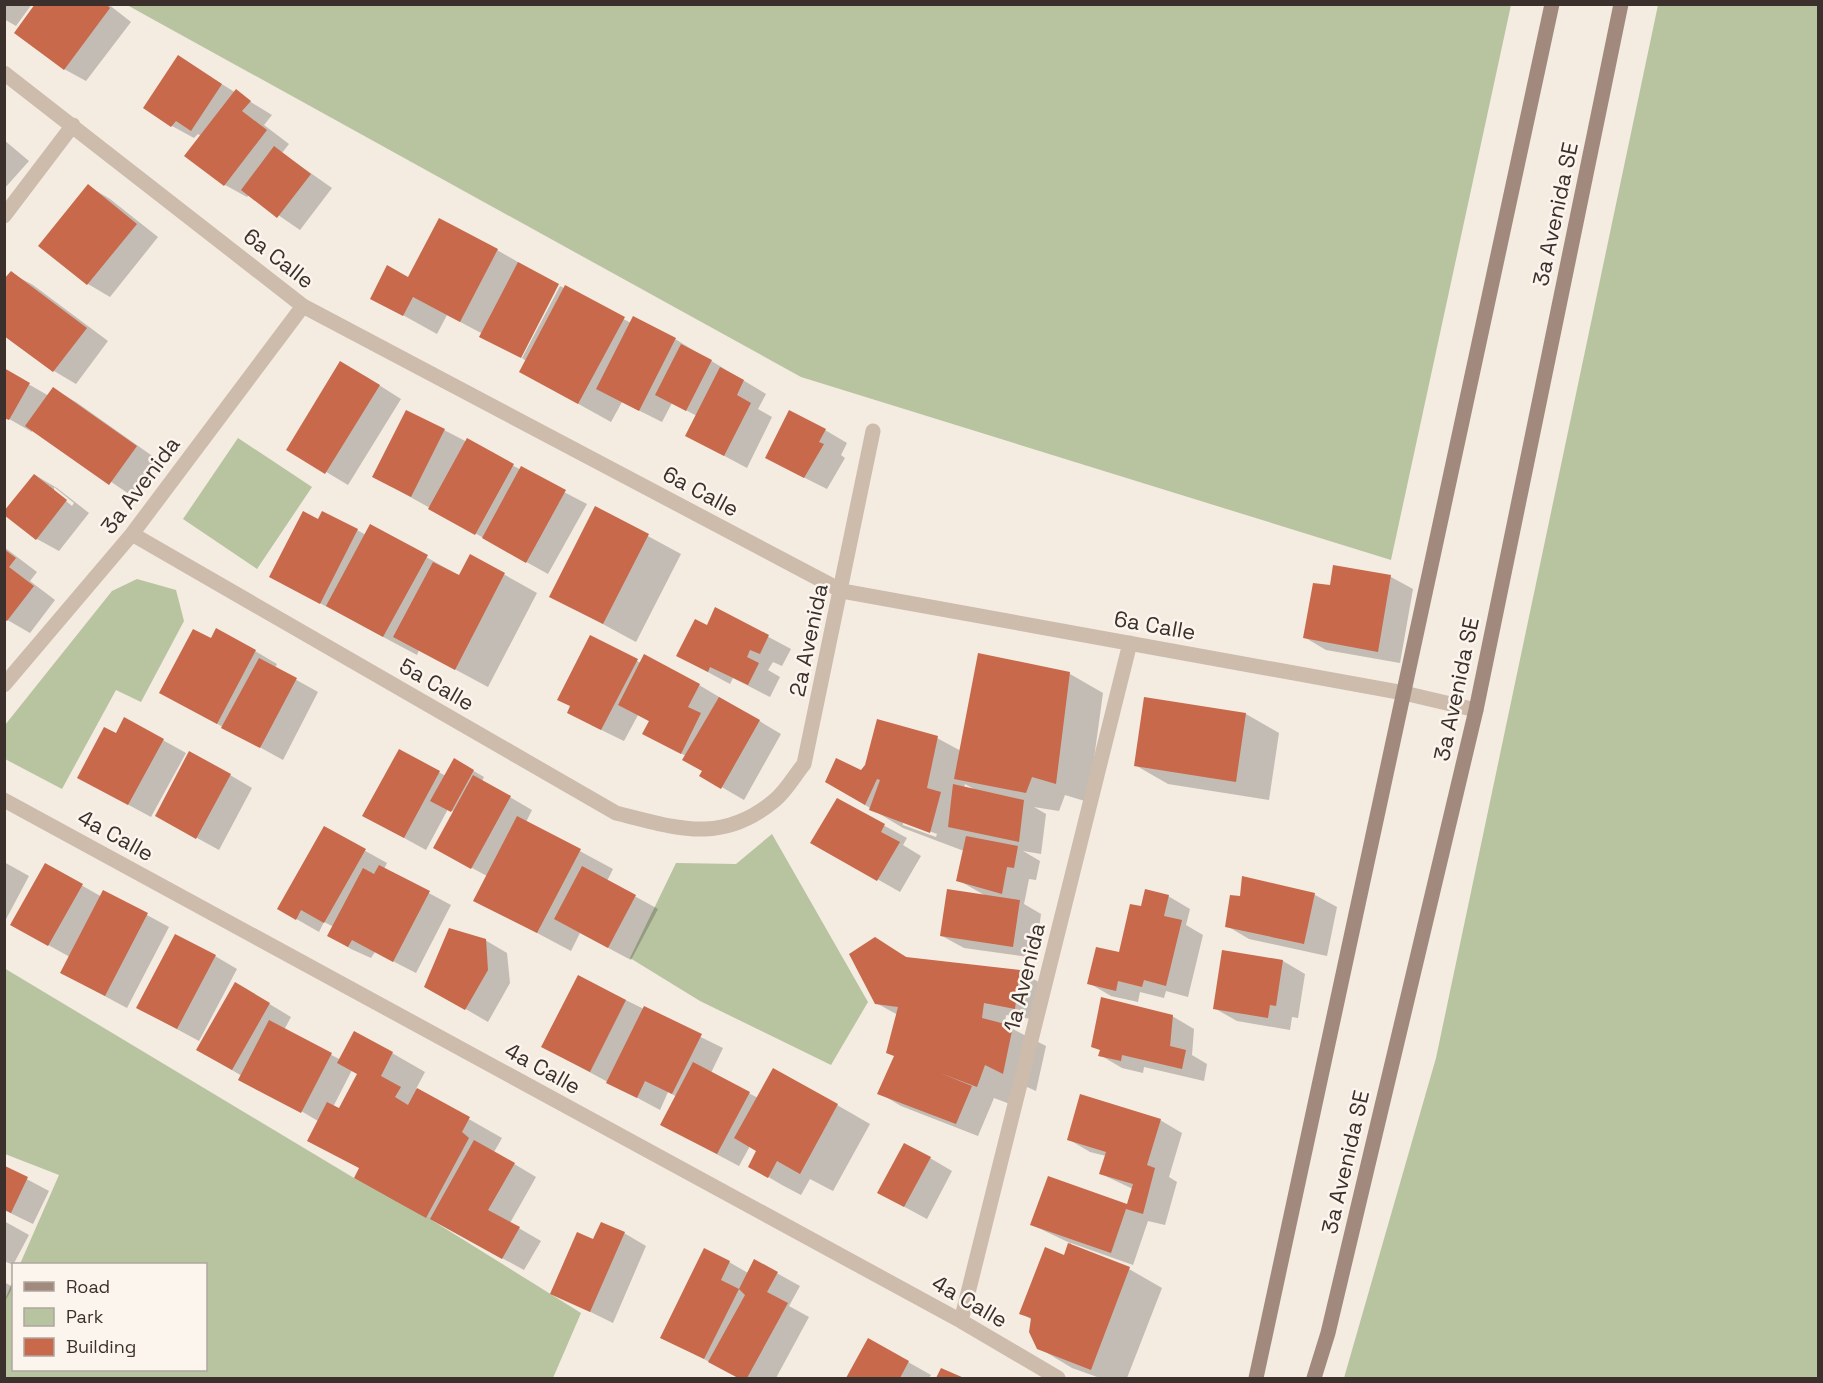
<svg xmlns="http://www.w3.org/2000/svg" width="1823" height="1383" font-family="'Space Grotesk',sans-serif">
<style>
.green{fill:#b8c4a0}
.shadow{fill:#0003;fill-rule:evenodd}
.building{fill:#c8694b}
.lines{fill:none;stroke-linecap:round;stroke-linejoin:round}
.street{stroke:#cdbbac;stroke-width:15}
.secondary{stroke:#a18a7d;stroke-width:15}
.labels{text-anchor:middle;stroke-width:5;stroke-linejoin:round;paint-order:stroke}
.street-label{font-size:22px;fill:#3b302b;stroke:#fbf5ee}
</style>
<rect width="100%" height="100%" fill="#f4ebe1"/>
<path class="green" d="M127 5H1511L1391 560 801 377Z
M1658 5H1818V1378H1344L1436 1058Z
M238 438 312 487 257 569 183 519Z
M137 579 176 590 184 621 141 702 116 690 62 789 5 759V725L112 591Z
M772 834 868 1002 831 1065 700 1001 630 958 676 863 736 864Z
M4 968 354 1178 430 1219 581 1313 553 1378H5V1300L13 1280 14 1370H206V1264H20L59 1175 5 1154Z"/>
<path class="shadow" d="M4 4H32L16 26 4 19Z
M37 4H108L131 22 86 81 64 69Z
M178 57 272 115 264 125 289 144 282 153 332 188 300 230 249 195 247 197 225 185 201 136 198 134 194 138 172 126Z
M4 140 29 161 4 189Z
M88 186 110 199 158 237 110 297 88 284Z
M497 250 530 269 483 334 447 315 437 334 372 298 409 279Z
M11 273 33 285 108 341 76 384 54 371Z
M560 286 631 323 675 339 766 394 758 409 772 417 747 468 687 436 697 416 672 403 662 422 622 402 611 422 521 372 526 361 522 358Z
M4 370 49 396 54 389 76 402 158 460 132 496 33 429 32 432 4 416Z
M363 375 401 399 348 485 288 449Z
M444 430 587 504 548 574 396 489Z
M825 430 847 443 841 455 845 458 827 489 789 470Z
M35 475 57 488 89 513 59 551 37 539ZM54 487 74 503 72 506 54 491Z
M596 508 681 554 636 642 551 596Z
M319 521 357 530 366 535 371 526 460 576 471 556 537 593 488 687 419 650 417 655 271 577Z
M4 547 37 572 30 581 55 600 30 633 4 618Z
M1334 567 1391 577 1413 589 1400 663 1326 650 1304 637 1331 587Z
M716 609 791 649 782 666 773 662 768 670 780 677 770 697 733 678 730 684 678 656 707 627Z
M591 637 641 663 699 685 781 734 744 800 701 775 704 771 686 756 666 746 650 722 638 715 624 741 591 725Z
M211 640 255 651 277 664 275 668 318 692 283 760 183 705Z
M979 655 1070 674 1103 693 1088 802 1065 795 1059 811 1034 807 1046 814 1041 854 1023 851 1040 861 1036 880 1029 879 1024 904 1041 914 1035 958 964 948 942 936 986 896 958 880 964 851 903 828 827 782 861 771 937 738 961 751ZM965 784 974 789 964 788ZM903 821 937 834 936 837 903 825Z
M1145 699 1246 714 1279 733 1269 800 1168 784 1135 765Z
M125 719 186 753 151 817 101 790 116 735Z
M399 751 446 776 455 760 484 777 482 781 532 810 526 822 613 869 607 881 658 909 631 960 580 933 571 951 475 900 487 876 457 860 454 812 448 809 426 850 386 828Z
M230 775 252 788 219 850 179 828Z
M837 800 907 838 903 845 921 856 900 892 812 842Z
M324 828 387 863 384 869 451 905 416 973 375 952 371 958 351 949 329 936 334 927 324 922 319 932 279 909Z
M4 862 29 876 4 923Z
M46 865 102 897 147 915 169 927 127 1008 84 985 70 957 12 925Z
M1243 878 1315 895 1337 907 1327 956 1249 939 1227 926 1241 898Z
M1168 896 1190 909 1186 925 1203 935 1188 997 1166 991 1164 998 1140 992 1138 1002 1111 996 1089 983 1120 954 1142 908Z
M875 939 908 958 1020 971 1042 984 1037 1020 1006 1015 1005 1025 1046 1046 1036 1091 1018 1083 1010 1104 994 1098 978 1136 901 1106 879 1093 895 1058 898 1015 876 1003Z
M485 940 507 953 510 983 488 1022 426 986Z
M215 956 237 969 199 1041 160 1020Z
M1283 961 1305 974 1298 1018 1292 1017 1290 1030 1237 1021 1214 1008Z
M579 977 723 1048 711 1073 758 1098 837 1105 870 1124 833 1191 810 1179 801 1195 782 1185 750 1166 758 1150 750 1146 739 1166 684 1137 677 1097 668 1092 660 1110 565 1059Z
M236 984 291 1017 284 1030 341 1060 392 1053 425 1072 416 1089 502 1138 494 1152 536 1177 510 1223 541 1241 524 1270 389 1197 361 1169 309 1140 318 1121 198 1050ZM352 1070 358 1074 340 1110 333 1107Z
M1172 1016 1194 1029 1192 1055 1207 1064 1204 1081 1144 1067 1143 1073 1122 1068 1100 1055 1102 1051 1093 1046Z
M1160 1120 1182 1133 1169 1177 1177 1182 1165 1225 1148 1221 1133 1265 1071 1243 1070 1246 1129 1269 1162 1288 1127 1378H1100L1072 1368 1039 1348 1032 1320 1021 1313 1065 1257 1070 1243 1032 1225 1128 1206 1133 1189 1101 1174 1106 1156 1090 1152 1068 1139Z
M930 1158 952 1171 927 1219 901 1205Z
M4 1167 49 1191 33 1224 4 1210Z
M4 1221 29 1235 13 1265 4 1261Z
M624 1233 646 1246 613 1323 552 1293 594 1241Z
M755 1261 800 1286 789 1306 809 1317 776 1378H740L662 1337 729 1262 748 1273Z
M4 1282 13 1287 4 1303Z
M869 1340 931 1375 929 1378H847Z"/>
<path class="building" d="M35 4H106L110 8 64 70 14 33Z
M178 55 222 84 191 131 176 121 171 127 143 108Z
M236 89 251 101 242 111 267 130 224 186 184 156Z
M274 146 311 174 277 218 241 190Z
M88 184 137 224 87 285 38 246Z
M439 218 498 249 460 322 413 297 403 316 370 299 387 265 408 277Z
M518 262 559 284 521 358 479 337Z
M11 271 87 328 53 372 4 336V279Z
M565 285 625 317 578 404 519 372Z
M633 316 676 338 639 411 596 389Z
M681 344 712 360 686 411 655 395Z
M340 361 380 385 325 474 286 450Z
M720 367 744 380 737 395 751 403 724 456 685 436Z
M4 368 30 383 9 420 4 418Z
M53 387 137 446 109 485 25 426Z
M406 410 445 429 411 497 372 477Z
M789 410 826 429 819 442 824 444 804 478 765 458Z
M467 438 514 464 475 535 428 509Z
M521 466 566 490 526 563 482 538Z
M34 474 67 500 36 540 4 515V511Z
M595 506 649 534 603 624 549 597Z
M303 511 318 519 322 511 358 529 320 604 269 577Z
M370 524 428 555 383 637 326 606Z
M4 549 16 558 9 567 34 586 7 621 4 619Z
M470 554 505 573 455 670 393 637 433 562 459 575Z
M1333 565 1391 575 1378 652 1303 638 1313 583 1330 585Z
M715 607 769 635 760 654 750 650 747 657 759 663 748 685 710 667 708 672 676 656 695 619 707 625Z
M216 628 256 650 217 724 159 693 193 629 211 638Z
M590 635 638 659 601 730 567 713 570 706 557 700Z
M978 653 1070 672 1056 784 1032 777 1026 793 954 779Z
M644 654 700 684 688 707 701 713 681 754 642 734 649 721 618 705Z
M259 658 297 678 260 748 221 728Z
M719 697 760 720 721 789 699 776 702 771 682 760Z
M1144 697 1246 713 1236 782 1134 766Z
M124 717 164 739 128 805 77 778 104 727 116 733Z
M877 719 938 736 927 788 941 792 930 833 869 810 880 780 877 779 865 805 825 782 836 758 861 770 865 765Z
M399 749 440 771 404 838 362 816Z
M189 751 231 774 196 839 155 816Z
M454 758 474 770 451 812 430 801Z
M473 775 511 796 471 869 433 848Z
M953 784 1024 800 1019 842 948 827Z
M837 798 885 824 881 832 900 842 877 881 810 843Z
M517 816 581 849 537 933 473 901Z
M324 826 366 849 324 923 301 910 296 920 277 909Z
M966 836 1018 846 1014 868 1007 867 1002 894 956 881Z
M45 863 83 884 48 946 10 925Z
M379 865 430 891 393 962 352 940 348 947 327 936 363 868 374 874Z
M582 866 636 895 608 948 554 919Z
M1242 876 1315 893 1304 944 1225 927 1230 895 1240 896Z
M947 889 1020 900 1013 947 940 936Z
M1145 889 1169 895 1164 916 1182 920 1166 986 1144 980 1142 987 1118 981 1116 991 1087 984 1096 947 1119 952 1130 904 1141 906Z
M103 890 148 913 105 996 60 973Z
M449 928 486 939 488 970 465 1010 424 987Z
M175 934 216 955 177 1029 136 1008Z
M875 937 906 957 1020 970 1015 1009 984 1003 982 1018 1013 1026 1003 1074 985 1065 977 1087 940 1073 972 1086 956 1124 877 1094 894 1056 886 1053 898 1007 875 1004 849 954Z
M1222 950 1283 960 1276 1006 1270 1005 1268 1018 1213 1009Z
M578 975 626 1000 590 1072 541 1047Z
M235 982 270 1003 232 1070 196 1050Z
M1101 997 1173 1015 1170 1046 1186 1050 1182 1069 1122 1055 1121 1061 1098 1056 1100 1050 1091 1047Z
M644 1006 702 1034 672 1094 645 1081 637 1098 606 1083Z
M269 1020 332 1053 301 1113 238 1080Z
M354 1031 393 1052 381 1076 401 1087 395 1097 408 1105 417 1088 470 1117 462 1132 469 1138 426 1218 354 1178 359 1168 307 1141 327 1102 339 1108 357 1074 337 1063Z
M693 1062 750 1092 717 1154 660 1125Z
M773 1068 838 1104 800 1174 777 1161 768 1178 748 1167 756 1151 734 1138Z
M1080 1094 1161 1119 1147 1165 1155 1168 1143 1214 1126 1209 1111 1253 1030 1225 1048 1176 1127 1204 1133 1184 1099 1174 1106 1152 1067 1140Z
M474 1140 515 1163 488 1210 520 1227 502 1259 430 1219Z
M904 1143 931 1157 904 1207 877 1193Z
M5 1166 28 1177 11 1213 5 1210Z
M601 1222 625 1232 590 1312 550 1294 577 1232 593 1239Z
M1068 1243 1130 1267 1091 1370 1037 1349 1029 1332 1031 1318 1019 1314 1045 1247 1064 1255Z
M704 1248 730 1261 721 1280 739 1289 704 1359 660 1338Z
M754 1259 778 1272 767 1292 788 1303 747 1378H738L708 1362 745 1295 739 1289Z
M868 1338 909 1361 900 1378H846Z
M941 1368 964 1378H936Z"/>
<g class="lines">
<path class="street" d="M4 73 303 306 842 591 1404 693 1476 710
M4 216 73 125
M132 534 616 813C677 828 722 845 775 800 786 791 795 775 804 764L873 431
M4 685 132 534 303 306
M4 800 961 1321 1058 1378
M961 1321 1130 643"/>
<path class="secondary" d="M1256 1378 1552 4
M1314 1378 1328 1333 1476 710 1621 4"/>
</g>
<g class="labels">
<g class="street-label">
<text transform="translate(1555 214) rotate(-78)" y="8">3a Avenida SE</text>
<text transform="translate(279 258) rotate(38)" y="8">6a Calle</text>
<text transform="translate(140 485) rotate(-53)" y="8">3a Avenida</text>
<text transform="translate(701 491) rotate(28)" y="8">6a Calle</text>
<text transform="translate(1155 625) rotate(10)" y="8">6a Calle</text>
<text transform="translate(808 640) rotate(-78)" y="8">2a Avenida</text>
<text transform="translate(437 684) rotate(30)" y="8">5a Calle</text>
<text transform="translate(1456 689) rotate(-78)" y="8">3a Avenida SE</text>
<text transform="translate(116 835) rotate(29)" y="8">4a Calle</text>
<text transform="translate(1024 977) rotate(-76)" y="8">1a Avenida</text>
<text transform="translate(543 1068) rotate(29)" y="8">4a Calle</text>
<text transform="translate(1345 1162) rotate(-77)" y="8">3a Avenida SE</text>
<text transform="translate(970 1301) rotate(30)" y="8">4a Calle</text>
</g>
</g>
<rect width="1823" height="1383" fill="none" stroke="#3b302b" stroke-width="12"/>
<rect x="12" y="1263" width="195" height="108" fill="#fbf5ee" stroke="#aea6a0" stroke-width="1.5"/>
<rect x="24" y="1282" width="30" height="9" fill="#a18a7d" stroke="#aea6a0" stroke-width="1.5"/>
<text x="66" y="1293" font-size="18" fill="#3b302b">Road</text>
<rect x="24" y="1308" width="30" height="18" fill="#b8c4a0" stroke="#aea6a0" stroke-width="1.5"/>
<text x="66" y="1323" font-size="18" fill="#3b302b">Park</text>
<rect x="24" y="1338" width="30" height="18" fill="#c8694b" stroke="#aea6a0" stroke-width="1.5"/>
<text x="66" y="1353" font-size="18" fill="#3b302b">Building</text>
</svg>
